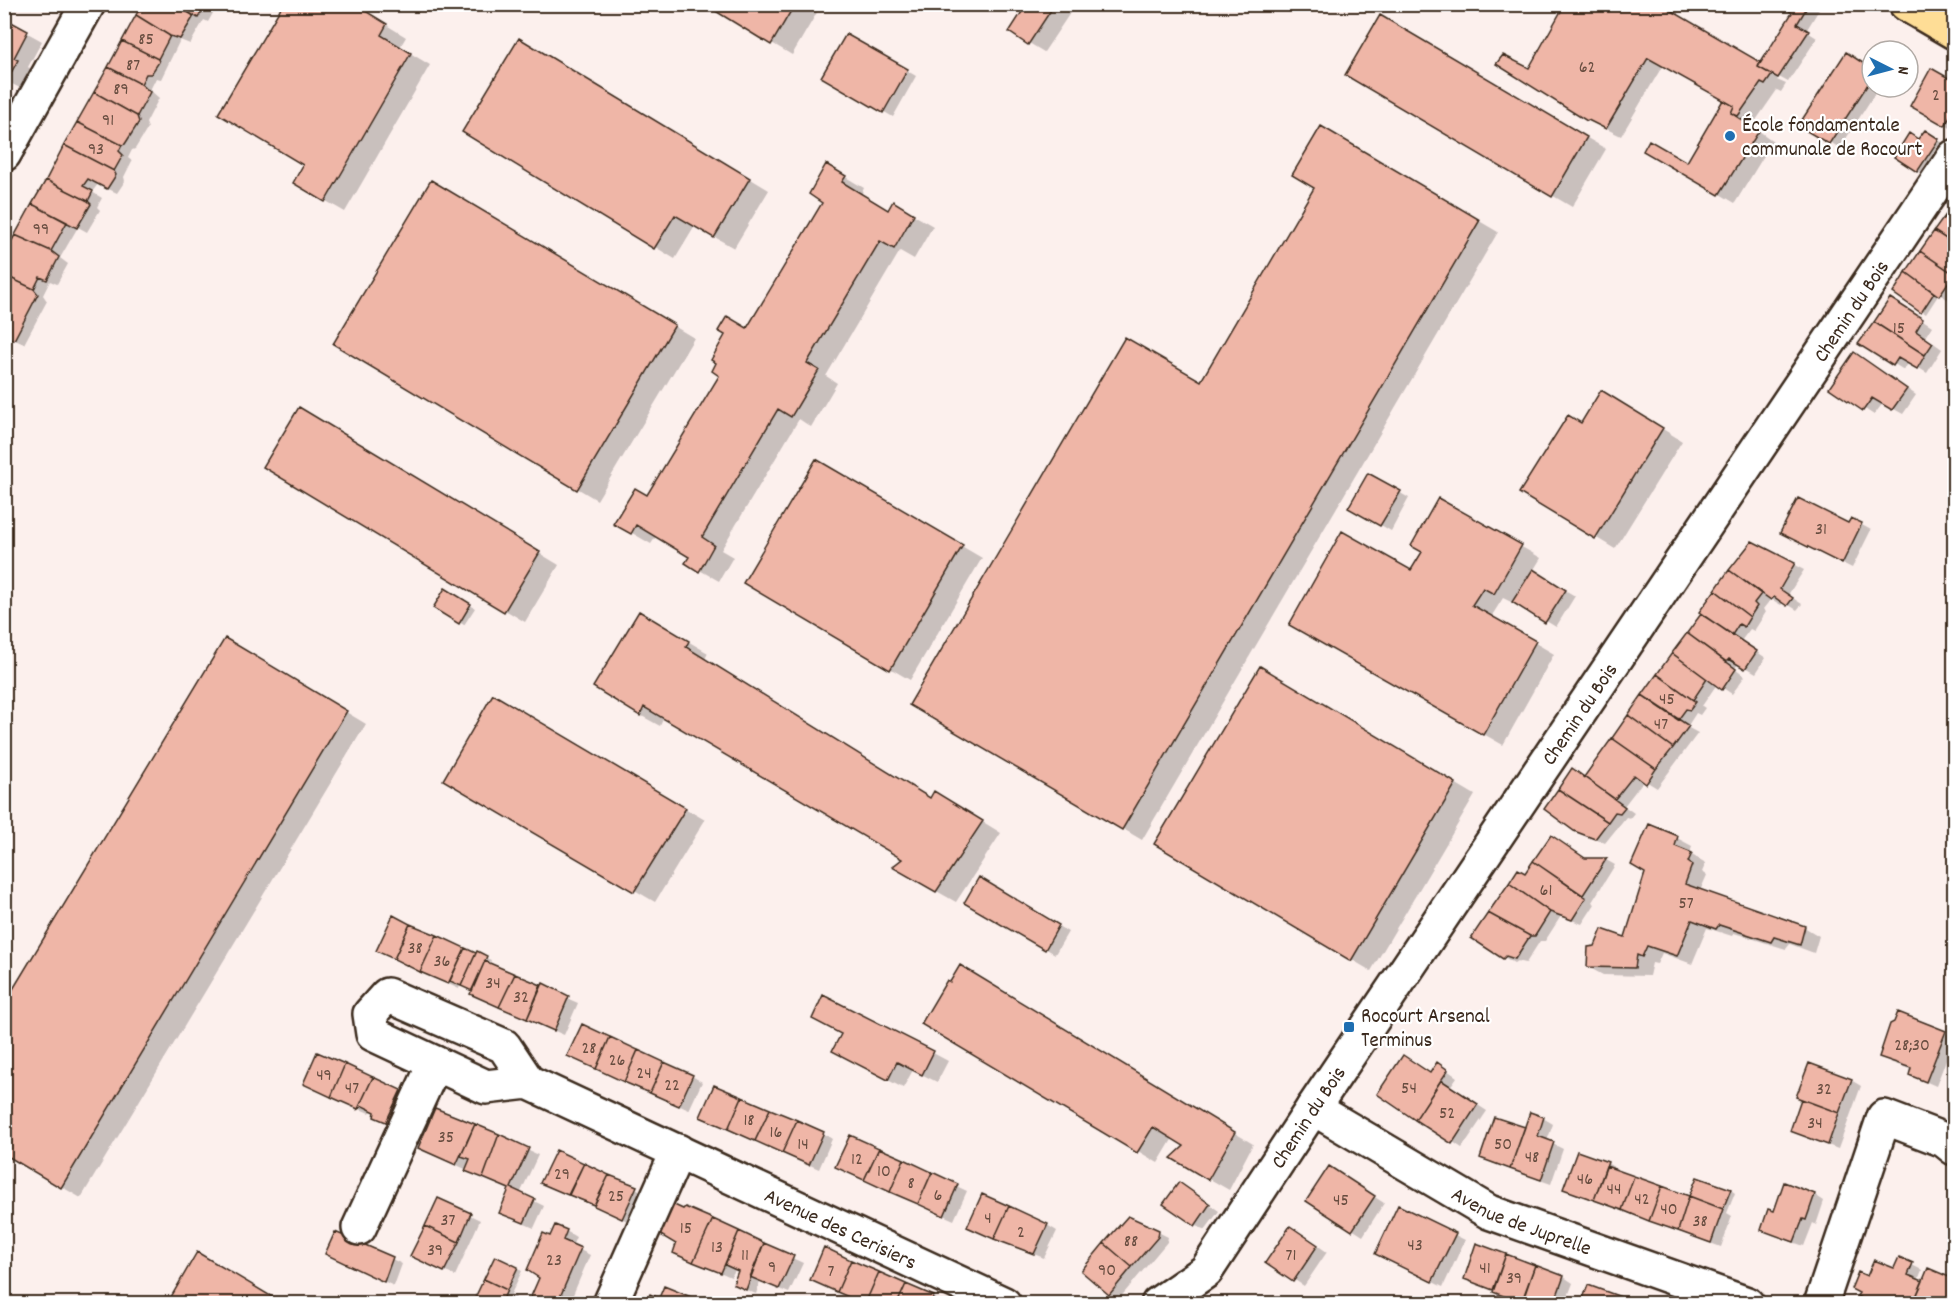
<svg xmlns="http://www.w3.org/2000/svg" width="1959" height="1308" font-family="Dekko,sans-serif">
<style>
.shadow{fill:#0003}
.building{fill:#efb6a7;stroke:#3b2a1e;stroke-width:1.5}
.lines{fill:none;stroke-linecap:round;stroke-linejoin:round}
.minor-casing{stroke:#3b2a1e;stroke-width:38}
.major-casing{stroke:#3b2a1e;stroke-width:38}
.minor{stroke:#fff;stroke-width:33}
.major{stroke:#fedd96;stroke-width:33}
.poi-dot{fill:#1f6fb2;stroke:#fff;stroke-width:2}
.labels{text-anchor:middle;stroke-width:4.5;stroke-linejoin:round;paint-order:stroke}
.number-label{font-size:18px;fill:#684d40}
.poi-label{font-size:21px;fill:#3b2a1e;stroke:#fff;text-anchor:start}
.street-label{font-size:21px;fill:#3b2a1e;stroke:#fff}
</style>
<rect width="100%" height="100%" fill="#fcf0ed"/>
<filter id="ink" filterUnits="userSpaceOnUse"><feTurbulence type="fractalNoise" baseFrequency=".0167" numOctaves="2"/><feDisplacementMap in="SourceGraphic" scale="12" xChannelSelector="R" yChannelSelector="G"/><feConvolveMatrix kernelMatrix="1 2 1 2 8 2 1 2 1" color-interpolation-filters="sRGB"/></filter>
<g filter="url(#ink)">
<path class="shadow" d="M46 4H60L57 11Z
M144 4H218L208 22 204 20 190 44 180 40 161 79 156 78 150 90 159 98 146 123 148 128 135 149 132 150 128 158 132 161 124 177 125 181 117 193 98 184 92 192 102 198 97 207 100 210 87 232 78 227 60 258 68 264 57 284 50 281 43 295 47 301 24 344 4 335Z
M352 4 406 37 400 47 430 65 345 212 295 183 305 165Z
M706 4H822L792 55Z
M1029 4H1076L1044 52 1029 43Z
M1567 4H1680L1675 15 1762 64 1794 12 1793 4H1814L1820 8 1806 31 1817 38 1788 82 1779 77 1777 80 1786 84 1781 92 1777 90 1752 126 1773 141 1735 203 1645 150 1687 164 1724 100 1663 65 1621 136 1588 120 1530 70Z
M1380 17 1606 149 1572 207 1347 74Z
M4 20 42 41 28 67 32 70 22 89 4 80Z
M847 36 916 76 893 117 823 76Z
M539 51 769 190 734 248 695 226 675 259 464 131Z
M1872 70V87H1879L1840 148 1800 125Z
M1932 70 1954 83V130L1921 111Z
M1321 128 1498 232 1142 840 911 704 1201 383 1316 187Z
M1935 138 1948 146 1928 176 1896 157Z
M827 166 864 188 861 195 888 211 893 203 933 226 914 259 900 251 826 376 837 383 811 427 799 419 721 550 733 557 719 581 687 563 691 556 657 535 651 544 615 523 648 497 824 202Z
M451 193 694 338 597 500 335 344Z
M1954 204V293L1949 300 1939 294 1926 314 1895 292Z
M1900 305 1932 326 1925 337 1942 349 1927 373 1909 362 1904 370 1861 344Z
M1864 359 1916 395 1903 414 1883 403 1874 415 1831 387Z
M1621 403 1682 441 1615 549 1521 492 1582 425Z
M319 420 559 565 525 622 265 466Z
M816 461 982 558 910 680 745 583Z
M1369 475 1409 498 1391 531 1350 507Z
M1439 500 1541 558 1533 571 1575 596 1556 627 1515 602V604L1503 598 1491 617 1554 654 1503 745 1291 625 1411 572 1424 552Z
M1851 519 1871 530 1852 568 1792 538 1848 525Z
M1752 543 1804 570 1788 595 1802 604 1797 610 1784 602 1781 605 1771 599 1763 609 1766 612 1754 631 1750 629 1741 641 1766 658 1756 673 1739 663 1735 668 1745 676 1732 694 1717 684 1702 706 1705 708 1700 715 1696 713 1687 727 1698 733 1657 788 1644 780 1624 806 1634 813 1630 818 1626 817 1605 843 1574 829 1585 778 1703 614 1701 612Z
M446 590 475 608 464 625 435 607Z
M640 613 708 653 705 659 931 799 954 804 1001 833 956 902 894 867 904 859 664 717 660 726 640 715Z
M245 651 366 724 81 1198 62 1187Z
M1261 668 1475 795 1371 971 1157 844Z
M494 696 705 820 655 902 445 779Z
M1551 837 1586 859 1606 860 1615 865 1592 902 1595 904 1582 924 1561 916 1545 941H1540L1526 963 1517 961 1514 963 1504 957 1526 875Z
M1677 838 1692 846 1690 854 1706 863 1702 872 1707 875 1700 891 1804 927 1819 936 1814 953 1790 944 1786 949 1734 933 1732 936 1707 928 1692 964 1662 953 1657 964 1652 963 1649 976 1603 975 1588 967 1626 939Z
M979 879 1068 932 1055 954 966 902Z
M464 949 491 960 489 965 578 1003 564 1035 482 999 473 991 460 985 459 989 406 964Z
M980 978 1253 1144 1229 1190 1173 1158 1186 1146 1173 1138 1158 1163 923 1023 951 984Z
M1945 1032 1954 1039 1936 1086 1911 1075 1912 1070 1890 1062 1880 1056Z
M933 1053 948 1061 937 1082 913 1070 903 1088 848 1059Z
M569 1056 692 1076 702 1082 689 1110Z
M1447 1070 1457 1077 1450 1087 1487 1111 1462 1148 1453 1142 1431 1074Z
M1851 1080 1861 1086 1838 1149 1801 1135 1791 1130 1803 1099Z
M315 1089 400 1091 410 1096 396 1126 385 1122 377 1112 373 1111 369 1113Z
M436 1110 538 1155 520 1194 544 1206 534 1228 511 1218 510 1190 429 1152Z
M1543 1118 1553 1124 1547 1141 1563 1149 1551 1184 1492 1163 1482 1158Z
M712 1122 823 1133 832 1139 819 1169Z
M851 1137 967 1191 954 1220 847 1172Z
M556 1152 646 1193 632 1223 552 1188Z
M1607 1163 1617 1169 1615 1171 1698 1201 1731 1190 1735 1193 1727 1213 1732 1216 1721 1247 1575 1194 1565 1189Z
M1339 1174 1384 1203 1363 1236 1308 1201Z
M1189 1190 1219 1211 1205 1230 1195 1225Z
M1815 1195 1824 1201 1816 1225 1813 1223 1804 1246 1772 1235 1762 1229 1775 1213Z
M439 1200 480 1220 455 1276 422 1261Z
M1399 1207 1465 1240 1443 1287 1386 1259Z
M685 1209 803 1263 789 1293 760 1281 756 1294 744 1289 739 1271 735 1270 731 1277 685 1257 684 1211Z
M1047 1225 1057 1231 1044 1258 978 1232Z
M566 1231 576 1237 572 1246 590 1255 569 1304H536L551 1238Z
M1158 1232 1168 1237 1167 1242 1119 1299 1109 1294Z
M1300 1233 1327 1252 1304 1286 1267 1262Z
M1477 1245 1564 1277 1573 1283 1565 1304H1524L1466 1278Z
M825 1249 947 1304H864L822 1285Z
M495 1258 522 1271 511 1294 516 1297 513 1304H474Z
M336 1259H392L402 1264 394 1286Z
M1900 1259 1922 1270 1918 1280 1924 1283 1929 1270 1954 1281V1304H1874L1868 1278 1895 1270Z
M1589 1287 1635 1304H1583Z
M691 1298 699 1304H647L660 1300Z"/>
<path class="building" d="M142 4H174L194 16 180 39 170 36 136 15Z
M174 4H206L198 18Z
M283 4H354L387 24 381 35 411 53 325 202 293 183 303 165 218 114Z
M704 4H795L771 45Z
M1027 4H1055L1028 45 1009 32Z
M1565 4H1660L1760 62 1758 67 1772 75 1765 85 1761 83 1738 116 1731 113 1734 106 1648 58 1606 129 1588 120 1587 121 1496 64 1503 55 1529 68Z
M1791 4H1809L1797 24 1809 31 1778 78 1758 67 1792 13 1788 10Z
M136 15 170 36 158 59 122 41Z
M1380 15 1587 137 1552 197 1345 75Z
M4 18 28 31 14 58 18 60 6 82 4 81Z
M846 34 908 69 883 113 821 77Z
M519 38 750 178 714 238 675 215 654 249 462 132Z
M122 41 158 59 159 62 151 74H146L141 84 108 67Z
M1846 52 1872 69V78L1829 144 1798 126Z
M108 67 141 84 150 92 137 116 94 92Z
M1931 68 1954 81V108L1945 126 1910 106Z
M94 92 137 116 139 122 125 144 122 145 77 122Z
M1723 100 1734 106 1731 113 1759 131 1719 195 1643 151 1649 140 1687 162Z
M77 122 122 145 119 151 123 155 114 171 64 145Z
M1321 126 1480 220 1122 830 909 705 1125 337 1201 381 1314 188 1292 175Z
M1925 130 1939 139 1917 172 1894 157 1909 133 1918 139Z
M64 145 114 171 116 175 107 189 88 179 83 186 93 191 88 201 46 180Z
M826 164 846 176 842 182 888 210 893 201 914 214 894 249 880 241 807 363 819 370 791 417 778 409 702 537 714 545 699 572 685 563 689 557 636 525 631 534 613 524 635 488 647 495 719 376 712 371 716 363 711 360 725 335 718 331 727 316 747 328 822 203 809 194Z
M46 180 88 201 91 204 77 228 32 204Z
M431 180 675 325 577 490 333 344Z
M32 204 67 222 51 251 15 235Z
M1950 209 1954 212V244L1934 231Z
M1934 231 1954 244V274L1920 251Z
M15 235 51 251 59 257 47 280 40 277 34 289 4 275V254Z
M1920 251 1954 274 1939 296 1906 272Z
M1906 272 1934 293 1921 313 1893 293Z
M4 275 34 289 38 294 14 340 4 335Z
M1890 298 1923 319 1916 331 1933 343 1925 355 1874 322Z
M1874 322 1925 355 1917 369 1898 358 1893 366 1858 344Z
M1854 352 1907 389 1892 410 1872 398 1863 411 1829 388Z
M1601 390 1663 428 1595 539 1519 493 1568 415 1581 423Z
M299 407 540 552 504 612 263 467Z
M816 459 963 545 890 670 743 583Z
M1368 473 1401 491 1380 526 1348 508Z
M1438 498 1522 545 1494 594 1483 588 1472 605 1536 641 1483 735 1289 625 1342 531 1411 570 1422 552 1411 546Z
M1798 498 1848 523 1851 518 1862 523 1842 564 1780 533Z
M1752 541 1795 563 1780 589 1793 598 1787 606 1774 597 1771 600 1729 570Z
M1533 569 1566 590 1545 623 1512 602Z
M1729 570 1761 594 1754 603 1757 606 1750 617 1715 590Z
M445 588 471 604 459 624 433 608Z
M1715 590 1750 617 1744 627 1739 624 1732 635 1699 612Z
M639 611 689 641 686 647 930 798 934 791 983 821 936 892 892 867 902 859 644 707 640 716 593 687Z
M1701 614 1757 651 1745 669 1729 659 1726 662 1687 633Z
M1687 633 1736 669 1722 690 1672 653Z
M225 638 347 711 61 1188 4 1154V1004Z
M1672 653 1707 679 1693 700 1657 674Z
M1260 666 1456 783 1351 961 1154 844Z
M1657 674 1696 702 1690 710 1686 709 1678 720 1642 695Z
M493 694 686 808 634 892 443 780Z
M1642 695 1689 726 1673 748 1628 715Z
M1628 715 1673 748 1656 769 1612 738Z
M1612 738 1656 769 1646 784 1634 775 1615 799 1584 777Z
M1572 768 1625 807 1620 813 1615 812 1608 822 1558 789Z
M1558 789 1608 822 1595 839 1574 831 1544 809Z
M1649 824 1678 836 1675 846 1692 853 1688 862 1692 865 1685 884 1805 926 1800 945 1774 937 1771 942 1719 925 1716 929 1692 920 1677 956 1647 946 1642 957 1637 955 1635 968 1587 967 1588 947 1595 946 1602 929 1625 937 1645 873 1631 865Z
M1551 835 1585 858H1607L1583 895 1533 861Z
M1533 861 1586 898 1572 920 1550 912 1509 883 1518 869 1525 873Z
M979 877 1059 925 1045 950 964 903Z
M1509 883 1550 912 1535 936H1530L1488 913Z
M1488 913 1530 936 1515 959 1506 956 1503 959 1471 938Z
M393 915 410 924 394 959 376 951Z
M410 924 437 935 420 972 394 959Z
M437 935 465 948 448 984 420 972Z
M465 948 476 953 461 986 450 981Z
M477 951 487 956 472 991 461 986Z
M485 961 515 974 499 1007 470 994Z
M960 965 1235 1132 1208 1180 1171 1158 1184 1146 1153 1127 1137 1153 921 1024 947 980 950 982Z
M515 974 541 985 527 1019 499 1007Z
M543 983 569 996 554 1031 527 1019Z
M823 995 934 1051 922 1075 897 1062 888 1080 832 1051 841 1034 812 1019Z
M1898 1012 1946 1031 1926 1082 1909 1075 1911 1068 1879 1057 1890 1024 1894 1022Z
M582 1024 610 1037 596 1069 567 1056Z
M610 1037 638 1050 624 1082 596 1069Z
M638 1050 664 1062 650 1093 624 1082Z
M317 1052 345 1064 331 1097 303 1084Z
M1403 1055 1430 1073 1437 1062 1448 1070 1415 1120 1377 1094Z
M664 1062 693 1075 679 1106 650 1093Z
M1809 1063 1852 1079 1839 1113 1796 1097Z
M345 1064 373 1077 358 1109 331 1097Z
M373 1077 401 1090 386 1122 374 1117 375 1112 363 1106 358 1109Z
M1441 1080 1478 1104 1452 1144 1415 1120Z
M714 1085 742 1097 728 1129 700 1117Z
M400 1093 411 1098 398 1127 386 1122Z
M742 1097 770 1109 755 1141 728 1129Z
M1801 1099 1839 1113 1828 1145 1790 1131Z
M435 1108 475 1124 456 1165 418 1148Z
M770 1109 797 1120 782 1153 755 1141Z
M1530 1112 1544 1117 1538 1136 1554 1142 1541 1180 1510 1169Z
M1494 1117 1525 1127 1510 1169 1480 1158Z
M797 1120 824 1132 809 1165 782 1153Z
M475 1124 499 1134 483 1178 465 1171 470 1159 461 1156Z
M499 1134 529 1148 511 1188 535 1199 524 1223 499 1213 509 1189 483 1178Z
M850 1135 879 1148 864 1180 835 1167Z
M879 1148 904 1159 890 1192 864 1180Z
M556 1150 584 1163 568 1195 540 1183Z
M1577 1151 1608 1162 1594 1200 1563 1189Z
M904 1159 932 1172 918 1204 890 1192Z
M584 1163 609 1175 594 1205 569 1195Z
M1329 1166 1375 1196 1352 1231 1306 1201Z
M1606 1166 1634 1176 1622 1210 1594 1200Z
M932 1172 958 1184 944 1216 918 1204Z
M609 1175 637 1186 622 1219 594 1206Z
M1634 1176 1662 1186 1649 1221 1622 1210Z
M1697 1177 1731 1189 1723 1209 1689 1196Z
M1179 1182 1210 1204 1195 1226 1163 1204Z
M1784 1182 1815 1194 1806 1220 1803 1219 1794 1242 1761 1230 1768 1209 1774 1211Z
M1662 1186 1689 1196 1678 1231 1649 1221Z
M982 1194 1009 1206 994 1239 967 1227Z
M1689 1196 1723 1209 1711 1243 1678 1231Z
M438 1198 471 1213 459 1242 425 1226Z
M672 1204 683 1209 685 1207 713 1219 693 1262 673 1253 676 1244 659 1234Z
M1398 1205 1456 1233 1432 1282 1375 1254Z
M1009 1206 1048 1224 1034 1254 994 1239Z
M1128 1216 1159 1230 1158 1237 1132 1267 1104 1243Z
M713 1219 739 1231 721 1273 693 1262Z
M555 1225 567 1230 563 1240 581 1248 557 1304H534L529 1301 539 1278 527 1270 543 1233 550 1236Z
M425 1226 459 1242 444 1272 410 1256Z
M1290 1226 1318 1245 1293 1282 1265 1263Z
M739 1231 764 1243 746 1290 733 1284 738 1271 725 1265Z
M335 1232 393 1257 384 1282 325 1254Z
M764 1243 794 1256 779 1289 750 1277Z
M1104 1243 1132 1267 1109 1295 1081 1271Z
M1476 1243 1506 1254 1493 1290 1464 1279Z
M824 1247 851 1260 837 1292 810 1280Z
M197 1252 284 1304H167Z
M1506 1254 1535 1265 1522 1303 1493 1292Z
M495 1256 518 1267 507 1290 484 1279Z
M1899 1257 1913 1263 1908 1275 1923 1281 1913 1304H1873L1857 1296 1859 1293 1851 1289 1858 1272 1867 1276 1874 1260 1894 1268Z
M851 1260 879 1272 865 1304 837 1292Z
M1535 1265 1564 1276 1554 1304H1538L1523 1298Z
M1928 1268 1954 1279V1288L1951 1296 1954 1297V1304H1913Z
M879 1272 906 1284 897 1304H865Z
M484 1279 507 1290 501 1304H472Z
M906 1284 934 1296 930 1304H897Z
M1588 1285 1621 1297 1618 1304H1581Z
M664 1286 691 1297 690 1304H646L650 1294 659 1298Z"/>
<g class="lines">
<g class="minor-casing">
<g id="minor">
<path d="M4 154 88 4"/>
<path id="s1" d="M528 1082 486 1087 373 1034 370 1014 387 995 504 1046 528 1082 1004 1304"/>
<path id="s2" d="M1313 1108 1489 1212 1747 1304"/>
<path d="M359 1228 435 1063"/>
<path d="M610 1304 678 1151"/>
<path id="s3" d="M1158 1304 1206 1271 1313 1108 1954 157"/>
<path d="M1821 1304 1884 1117 1944 1140 1954 1148"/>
</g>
</g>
<g class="major-casing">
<path id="major" d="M1906 4 1954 32"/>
</g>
<use href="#minor" class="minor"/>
<use href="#major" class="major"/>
</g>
</g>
<g class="poi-dot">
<circle cx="1730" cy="136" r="6"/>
<rect x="1343" y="1021" width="12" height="12" rx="3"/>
</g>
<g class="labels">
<g class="number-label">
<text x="146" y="44">85</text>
<text x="133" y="70">87</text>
<text x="1587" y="72">62</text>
<text x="121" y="94">89</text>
<text x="1936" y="100">2</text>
<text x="108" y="125">91</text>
<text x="96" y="154">93</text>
<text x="41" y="234">99</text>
<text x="1899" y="333">15</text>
<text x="1821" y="534">31</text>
<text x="1667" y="704">45</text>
<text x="1661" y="729">47</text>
<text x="1546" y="895">61</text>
<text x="1686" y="908">57</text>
<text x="415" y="953">38</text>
<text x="442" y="966">36</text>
<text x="493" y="988">34</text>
<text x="521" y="1002">32</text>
<text x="1912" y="1050">28;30</text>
<text x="589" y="1053">28</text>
<text x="617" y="1065">26</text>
<text x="644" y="1078">24</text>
<text x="324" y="1080">49</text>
<text x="672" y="1090">22</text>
<text x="352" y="1093">47</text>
<text x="1409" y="1093">54</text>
<text x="1824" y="1094">32</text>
<text x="1447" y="1118">52</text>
<text x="749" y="1125">18</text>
<text x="1815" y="1128">34</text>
<text x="776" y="1137">16</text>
<text x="446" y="1142">35</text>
<text x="803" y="1149">14</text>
<text x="1503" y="1149">50</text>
<text x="1532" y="1162">48</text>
<text x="857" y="1164">12</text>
<text x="884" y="1176">10</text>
<text x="562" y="1179">29</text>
<text x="1585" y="1184">46</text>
<text x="911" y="1188">8</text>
<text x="1614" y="1194">44</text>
<text x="938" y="1200">6</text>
<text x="616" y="1201">25</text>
<text x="1642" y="1204">42</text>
<text x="1341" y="1205">45</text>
<text x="1669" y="1214">40</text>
<text x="988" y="1223">4</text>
<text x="448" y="1225">37</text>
<text x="1700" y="1226">38</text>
<text x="686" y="1233">15</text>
<text x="1021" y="1237">2</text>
<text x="1131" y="1246">88</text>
<text x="1415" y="1250">43</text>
<text x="717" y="1252">13</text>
<text x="435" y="1255">39</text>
<text x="745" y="1260">11</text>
<text x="1291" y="1260">71</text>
<text x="554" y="1265">23</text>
<text x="772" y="1272">9</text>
<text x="1485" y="1273">41</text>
<text x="1107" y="1275">90</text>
<text x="831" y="1276">7</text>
<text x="1514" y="1283">39</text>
</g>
<g class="poi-label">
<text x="1742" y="131">École fondamentale<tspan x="1742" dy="24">communale de Rocourt</tspan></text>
<text x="1361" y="1022">Rocourt Arsenal<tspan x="1361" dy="24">Terminus</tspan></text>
</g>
<g class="street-label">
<text dy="7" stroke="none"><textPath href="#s3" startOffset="1215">Chemin du Bois</textPath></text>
<text dy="7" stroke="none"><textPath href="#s3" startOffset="729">Chemin du Bois</textPath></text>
<text dy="7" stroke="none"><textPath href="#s3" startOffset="243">Chemin du Bois</textPath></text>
<text dy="7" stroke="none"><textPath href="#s2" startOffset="238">Avenue de Juprelle</textPath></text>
<text dy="7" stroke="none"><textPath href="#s1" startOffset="729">Avenue des Cerisiers</textPath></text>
</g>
</g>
<rect width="1959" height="1308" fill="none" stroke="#fff" stroke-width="24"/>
<rect x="12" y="12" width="1935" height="1284" fill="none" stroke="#3b2a1e" stroke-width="2" filter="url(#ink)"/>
<g transform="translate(1890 69) rotate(96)"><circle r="28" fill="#ffffff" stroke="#b1aaa5" stroke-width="1.5"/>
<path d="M0-4.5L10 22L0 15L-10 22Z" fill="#1f6fb2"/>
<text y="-9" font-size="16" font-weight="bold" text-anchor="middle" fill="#3b2a1e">N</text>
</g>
</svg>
